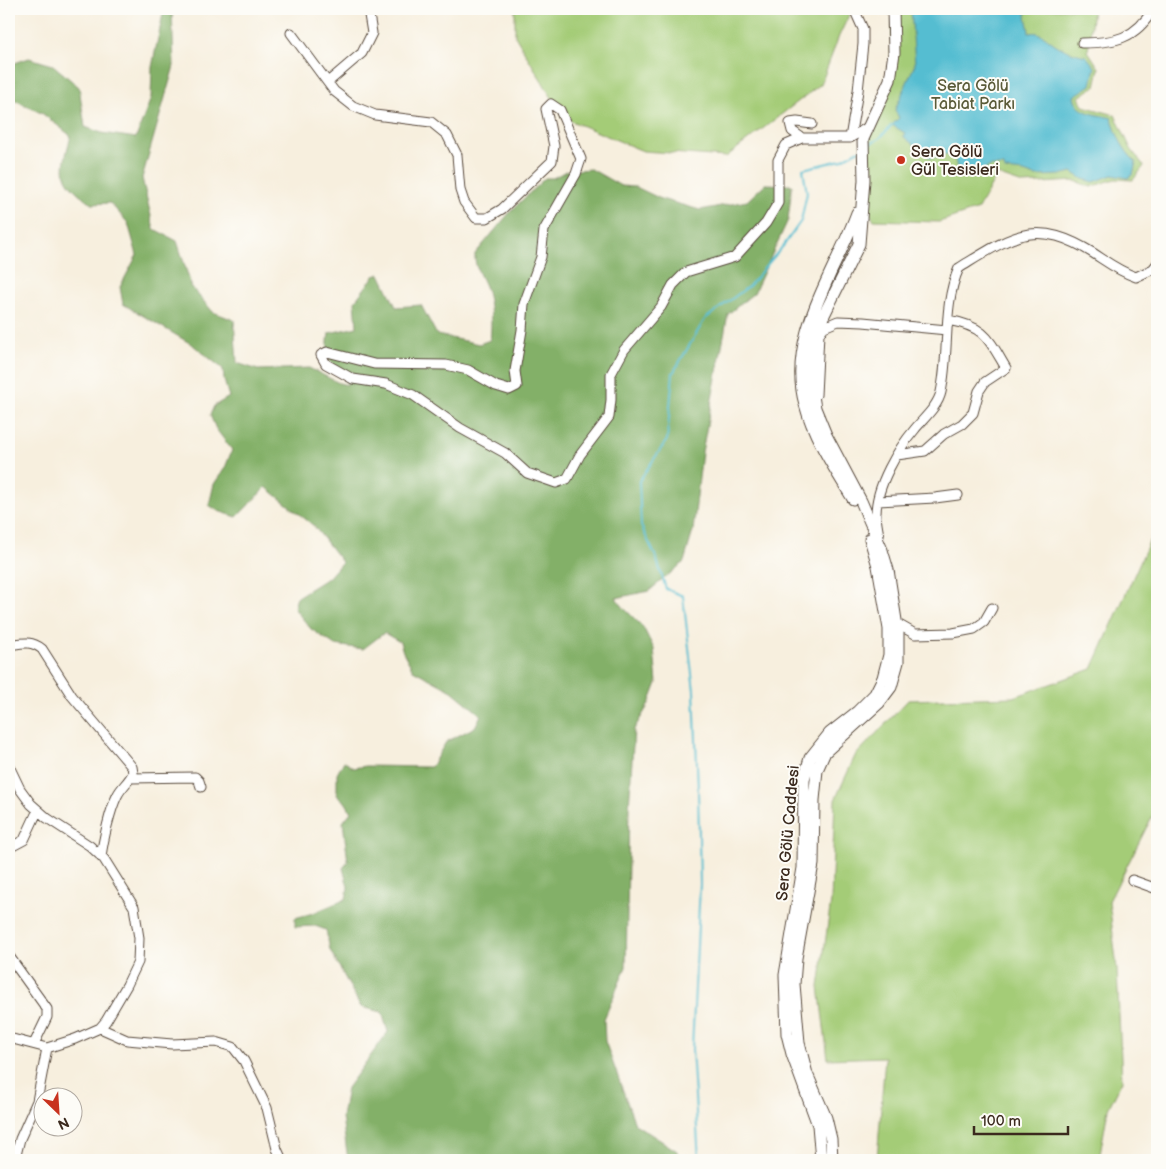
<svg xmlns="http://www.w3.org/2000/svg" width="1166" height="1169" font-family="'Balsamiq Sans',sans-serif">
<style>
.green{fill:#a4cc77;stroke:#707b4a}
.forest{fill:#83b068;stroke:#5f6d43}
.water{fill:#54bdd1;stroke:#487478}
.lines{fill:none;stroke-linecap:round;stroke-linejoin:round}
.stream{stroke:#54bdd1;stroke-width:2}
.minor-casing{stroke:#57483b;stroke-width:11}
.major-casing{stroke:#57483b;stroke-width:13}
.minor{stroke:#fff;stroke-width:9}
.major{stroke:#fff;stroke-width:11}
.poi-dot{fill:#c8321e;stroke:#fdfcf7;stroke-width:2}
.labels{text-anchor:middle;stroke-width:4;stroke-linejoin:round;paint-order:stroke}
.park-label{font-size:16px;fill:#5a5b39;stroke:#fdfcf7}
.poi-label{font-size:16px;fill:#3b2a1e;stroke:#fdfcf7;text-anchor:start}
.street-label{font-size:16px;fill:#3b2a1e;stroke:#fdfcf7}
</style>
<rect width="100%" height="100%" fill="#fdfcf7"/>
<filter id="ink" filterUnits="userSpaceOnUse"><feTurbulence type="fractalNoise" baseFrequency=".02" numOctaves="2"/><feDisplacementMap in="SourceGraphic" scale="10" xChannelSelector="R" yChannelSelector="G"/><feConvolveMatrix kernelMatrix="1 2 1 2 8 2 1 2 1" color-interpolation-filters="sRGB"/></filter>
<filter id="wash" filterUnits="userSpaceOnUse"><feTurbulence type="fractalNoise" baseFrequency=".0096" numOctaves="4" result="noise"/><feDisplacementMap in="SourceGraphic" scale="20" xChannelSelector="R" yChannelSelector="G"/><feGaussianBlur stdDeviation="1.12" result="paint"/><feColorMatrix in="noise" values="0 0 0 0 0 0 0 0 0 0 0 0 0 0 0 0 0 1.4 0 .05"/><feComposite in="paint" operator="in"/></filter>
<g filter="url(#wash)">
<rect width="100%" height="100%" fill="#f7efde"/>
<path class="green" d="M515 9H852L839 36 821 84 726 157 643 151 564 118 515 36Z
M893 9H1093L1088 51 1099 68 1095 86 1079 97 1083 106 1115 115 1131 149 1144 166 1133 180 1115 179 1091 187 1075 181 1023 184 997 175 978 209 939 222 874 220 861 202 863 139 890 80Z
M1157 524V807L1109 901 1117 969 1122 1081 1108 1109 1099 1160H877L885 1057 828 1059 819 987 831 901 835 800 855 756 908 700 1014 697 1092 669Z"/>
<path class="forest" d="M164 9H172L174 66 142 178 154 229 177 241 192 288 213 312 234 320 237 363 258 370 309 368 339 383 348 385C334 360 324 368 329 333L357 327 355 301 374 276 380 274 396 307 421 305 437 335 479 344 490 340C492 324 491 307 487 292 483 278 474 269 475 254L511 211 545 178H553L566 171 591 169 621 186 636 187 661 199 700 210 747 201 765 184 792 185 788 220 754 293 728 314 702 452 693 531 684 562 649 591 616 598 624 608 643 627 654 649 657 683 649 704 634 729 629 808 626 967 604 1019 605 1041 635 1124 677 1151 679 1160H348L342 1117 347 1088 388 1032 382 1012 361 1007 330 950 326 930 315 926 295 927V918L313 913 346 899 348 887 343 868 348 862 343 822 351 812 346 803 337 795V774L344 761 353 768 366 766 431 767 446 742 475 727 481 715 452 691 413 670 403 652 400 642 384 633 363 649 335 645 311 629 294 608 297 597 329 577 342 562 314 526 266 487 237 517 218 511 209 505 214 484 225 468 232 450 216 429 210 415 214 406 229 397 224 380 223 369 193 345 123 304 120 287 137 255 128 223 110 203 92 204C59 179 60 175 71 136L43 114 9 97V65L29 58 53 65 79 87 85 127 102 133 136 138 151 98 152 67Z"/>
<path class="water" d="M911 9H1027C1024 15 1029 26 1029 33 1042 30 1047 40 1058 46 1067 51 1076 54 1086 56L1095 67 1091 85 1074 96C1076 114 1097 114 1112 118 1116 135 1123 150 1136 162L1133 174 1128 178 1112 175 1094 182 1083 179 1072 172 1060 175 1035 176 1024 172 1005 170 1004 166H990L984 170 957 168 954 155 951 153 930 158 903 136 905 133 892 125 899 118 895 110 915 64Z"/>
<g class="lines">
<path class="stream" d="M868 145 880 138 892 125
M699 1160 692 1049 700 884 698 789 694 691 683 596 666 589 656 557 641 526 639 481 667 440 673 373 705 319 749 286 784 245 801 221 807 193 803 169 841 160 859 150"/>
</g>
</g>
<g filter="url(#ink)">
<g class="lines">
<g class="minor-casing">
<path id="minor" d="M291 33 334 91 353 106 375 115 431 122 447 135 457 155 460 190 464 202 476 218H487L502 209 552 161 554 146 546 109 551 104 560 110 581 159 576 174 544 230 541 257 524 304 522 330 515 371 517 386 509 390 496 386 468 370 446 365 374 364 327 352 321 355 326 364 353 379 386 384 413 395 460 428 505 453 527 473 556 483 567 479 580 455 609 417 611 400V374L624 350 661 307 673 285 686 272 735 257 766 223 778 203V160L786 145 802 138H850L868 127
M1082 43C1114 43 1136 39 1153 9
M328 82 362 53 372 33 368 9
M802 138 792 131 790 123 797 122 812 124
M850 138 858 91 863 44V29L854 9
M816 395 819 334 824 327 838 321 863 322 947 330
M897 455 925 451 944 434 962 424 973 413 979 391 985 382 1006 368C988 338 986 327 948 320
M878 501 935 498 958 495
M879 536C878 529 876 521 876 514 876 486 898 449 915 429 924 418 938 406 941 392 950 351 942 306 959 268 1012 236 1035 217 1093 253 1107 262 1120 272 1136 277L1153 269 1157 264
M894 622 915 634 953 633 974 629 984 622 992 608
M9 645C22 643 31 640 42 649L72 696 132 767 133 773C129 782 121 787 117 796 110 810 103 841 101 857
M9 766 20 789 31 804 47 818 90 846 104 859 134 907 139 938 138 962 127 985 106 1021 100 1028 127 1040 172 1044 216 1042 233 1047 244 1061 267 1108 277 1149 282 1160
M131 778 195 777 199 781 201 787
M9 848 24 840 38 810
M1132 880 1157 889
M9 956 47 1009V1017L34 1044
M9 1038 47 1048 75 1039 100 1028
M17 1160 16 1155 20 1139 37 1101 47 1048"/>
</g>
<g class="major-casing">
<path id="major" d="M853 499C835 469 814 438 805 404 786 338 835 273 857 213
M821 1160 818 1125 792 1054 787 1034 785 975 803 868 804 779 810 758 830 733 858 711 875 694 883 678 889 655V629L878 566 870 539
M832 1160 831 1139 826 1118 807 1074 799 1043 794 984 796 958 813 864 814 800 817 770 825 752 879 703 891 687 898 662V633L888 570 882 550 861 501 826 435 815 408 809 372 811 347 818 327 859 244 864 180 863 139 890 80 894 53 893 9"/>
</g>
<use href="#minor" class="minor"/>
<use href="#major" class="major"/>
</g>
</g>
<circle class="poi-dot" cx="901" cy="160" r="5"/>
<g class="labels">
<g class="park-label">
<text x="973" y="91">Sera Gölü<tspan x="973" dy="18">Tabiat Parkı</tspan></text>
</g>
<g class="poi-label">
<text x="911" y="157">Sera Gölü<tspan x="911" dy="18">Gül Tesisleri</tspan></text>
</g>
<g class="street-label">
<text transform="translate(787 833) rotate(-85)" y="6">Sera Gölü Caddesi</text>
</g>
</g>
<rect width="1166" height="1169" fill="none" stroke="#fdfcf7" stroke-width="30"/>
<g transform="translate(58 1112) rotate(155)"><circle r="24" fill="#fdfcf7" stroke="#afa8a0"/>
<path d="M0-4L9 19L0 12L-9 19Z" fill="#c8321e"/>
<text y="-8" font-size="14" font-weight="bold" text-anchor="middle" fill="#3b2a1e">N</text>
</g>
<path d="M974 1126v8h94v-8" fill="none" stroke="#3b2a1e" stroke-width="2.5"/>
<text x="981" y="1126" font-size="15" fill="#3b2a1e" stroke="#fdfcf7" stroke-width="4" paint-order="stroke">100 m</text>
</svg>
